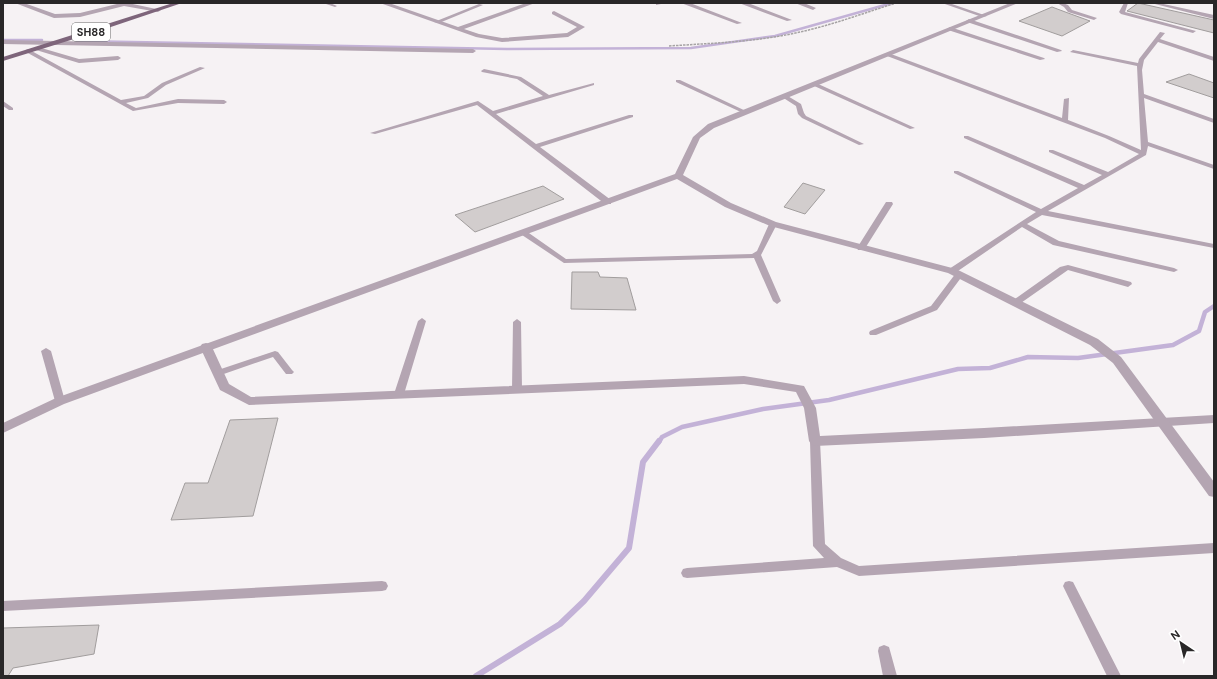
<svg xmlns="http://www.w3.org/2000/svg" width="1217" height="679" font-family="'DM Sans',sans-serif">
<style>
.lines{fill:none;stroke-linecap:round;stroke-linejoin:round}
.stream-far2{stroke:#c3b2d7;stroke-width:2.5}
.stream-far1{stroke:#c3b2d7;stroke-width:4.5}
.stream{stroke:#c3b2d7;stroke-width:6}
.building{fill:#d2cdcd;stroke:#a19d9d}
.path{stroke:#a6a3a4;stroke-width:1.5;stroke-dasharray:2.5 1;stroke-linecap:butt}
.service{fill:#b4a5b2;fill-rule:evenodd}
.minor{fill:#b4a5b2;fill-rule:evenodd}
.tertiary{fill:#b4a5b2;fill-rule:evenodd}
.primary{fill:#7e657b;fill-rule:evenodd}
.labels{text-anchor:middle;stroke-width:3;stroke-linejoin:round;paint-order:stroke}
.shield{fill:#fff;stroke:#696868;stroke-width:1}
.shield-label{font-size:11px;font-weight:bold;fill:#292728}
</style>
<rect width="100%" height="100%" fill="#f6f2f4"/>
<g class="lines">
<path class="stream-far2" d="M3 40H42
M77 41 507 49 691 48 775 36 892 3"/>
<path class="stream-far1" d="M659 442 662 437 682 427 763 409 829 400 958 369 990 368 1028 357 1078 358 1173 345 1199 331 1205 312 1214 306"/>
<path class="stream" d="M476 676 560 624 584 601 629 548 643 462 659 441"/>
</g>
<path class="building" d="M1138 3 1214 20V33L1127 11Z
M1052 7 1068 13 1090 21 1062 36 1019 21Z
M1189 74 1214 83V98L1166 82Z
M803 183 825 190 805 214 784 207Z
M543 186 564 199 475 232 455 215Z
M572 272H598L600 277 627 278 636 310 571 309Z
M278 418 253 516 171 520 185 483H208L230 420Z
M99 625 94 654 13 668 8 676H3V628Z"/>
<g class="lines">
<path class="path" d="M669 46C713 43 757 42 800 32 832 25 864 13 896 3"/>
<path class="service" d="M323 3H330L337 6 335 7Z
M942 3H949L987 16 982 17Z
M1057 3H1063L1068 5 1072 10 1097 18 1094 20 1068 12 1064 7Z
M1124 3H1128L1125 12 1196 31 1193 33 1121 14 1119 12Z
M1151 3H1159L1214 15V19Z
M479 4 483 5 439 23 434 22Z
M969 19 1061 50 1062 51 1057 52 967 22 966 21Z
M950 27 1044 58 1045 59 1040 60 948 30 947 29Z
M1160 32 1165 33 1160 39 1214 57V61L1158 42 1144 60 1142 70 1144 94 1214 119V123L1144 98 1148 142 1214 165V169L1148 146 1146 155 1048 211 1214 244V248L1042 215 1027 224 1059 241 1174 268 1178 270 1174 272 1053 245 1022 227 955 273H949L948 271 949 269 1036 212 954 173V171H958L1041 209 1078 188 964 138V136H968L1084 185 1102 175 1049 152V150H1053L1108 172 1139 154 1105 138 887 56V54H891L1062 118 1064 99 1069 98 1068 120 1109 136 1141 150 1137 66 1070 52 1073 50 1138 63 1139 59Z
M38 47 79 59 118 56 121 58 118 60 79 63 36 50V48Z
M28 49 121 100 144 96 162 83 200 67 205 68 166 85 148 98 126 103 136 108 178 99 224 100 227 102 224 104 178 103 133 111 26 52V50Z
M484 69 521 77 549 95 594 83V85L496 114 536 144 629 115H633V117L540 147 611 200V204H605L477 105 375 134 370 133 478 101 493 111 543 96 517 79 482 72 481 71Z
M676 80H680L748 112 743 113 676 82Z
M812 83H816L915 128 910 129 812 85Z
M782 95H786L801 104 804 113 806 116 864 144 859 145 802 118 798 114 796 106 782 97Z
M3 101 13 108V110H9L3 106Z
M886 202H892L893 204 864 250H858L857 248Z
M770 222H773L777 224 761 255 781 301 777 304 773 301 754 258 564 263 519 233 520 231H526L566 259 752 254 757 251Z
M1068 265 1131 282 1132 284 1128 287 1068 270 1018 305H1012L1011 303 1012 301 1060 267Z
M956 273H962L963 275 937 310 876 335H870L869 333 870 331 931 306Z
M422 318 426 321 404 394 402 396H396L394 394 418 321Z
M517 319 521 322 522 389 520 391H514L512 389 513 322Z
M46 348 51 351 65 401 63 403H57L55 401 41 351Z
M275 351 278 352 292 370 294 372 292 374H286L273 357 218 376 213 373 215 371Z
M815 437 819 438 820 441 825 544 841 558 859 566 1214 543V553L859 576 837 567 687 578 683 577 681 573 683 569 687 568 824 558 813 546 810 441 811 438Z
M382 581 386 582 388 586 386 590 382 591 3 611V601Z
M1069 581 1073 582 1121 676H1107L1063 586 1065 582Z
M884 645 889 647 897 676H883L878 651 879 647Z"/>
<path class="minor" d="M15 3H24L55 14 80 13 121 3H128L161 10 158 12 124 6 80 17 54 18Z
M380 3H389L458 27 526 3H535L464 29 479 34 502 38 567 33 577 27 552 14V12L554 11 585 27 568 37 502 42 476 37Z
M656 3H666L656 5Z
M681 3H690L742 23 737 24Z
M739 3H748L792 20 787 21Z
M795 3H804L816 8 813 10Z
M3 40 473 49 476 51 473 53 3 44Z
M206 343 210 344 212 347 229 384 251 397 744 376 804 386 816 408 820 436 984 428 1214 415V423L984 438 815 446 811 444 809 441 804 408 796 392 744 384 249 405 220 390 200 347 202 344Z"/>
<path class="tertiary" d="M1010 3H1018L714 128 700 138 683 175 731 203 776 222 956 269 1098 339 1121 357 1214 482V497L1209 496 1113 363 1090 345 948 273 770 226 725 207 677 179 64 404 3 433V423L56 398 675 174 693 137 708 124Z"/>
<path class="primary" d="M173 3H182L87 35 3 61V57Z"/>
</g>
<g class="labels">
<rect class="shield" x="72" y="23" width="38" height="18" rx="3"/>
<g class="shield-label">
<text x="91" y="36">SH88</text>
</g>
</g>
<rect width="1217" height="679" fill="none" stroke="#292728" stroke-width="8"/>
<g transform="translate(1181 643) rotate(325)" stroke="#ffffff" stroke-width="3" paint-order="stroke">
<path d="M0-3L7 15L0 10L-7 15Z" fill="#292728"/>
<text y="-6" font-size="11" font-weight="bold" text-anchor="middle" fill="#292728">N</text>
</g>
</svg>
